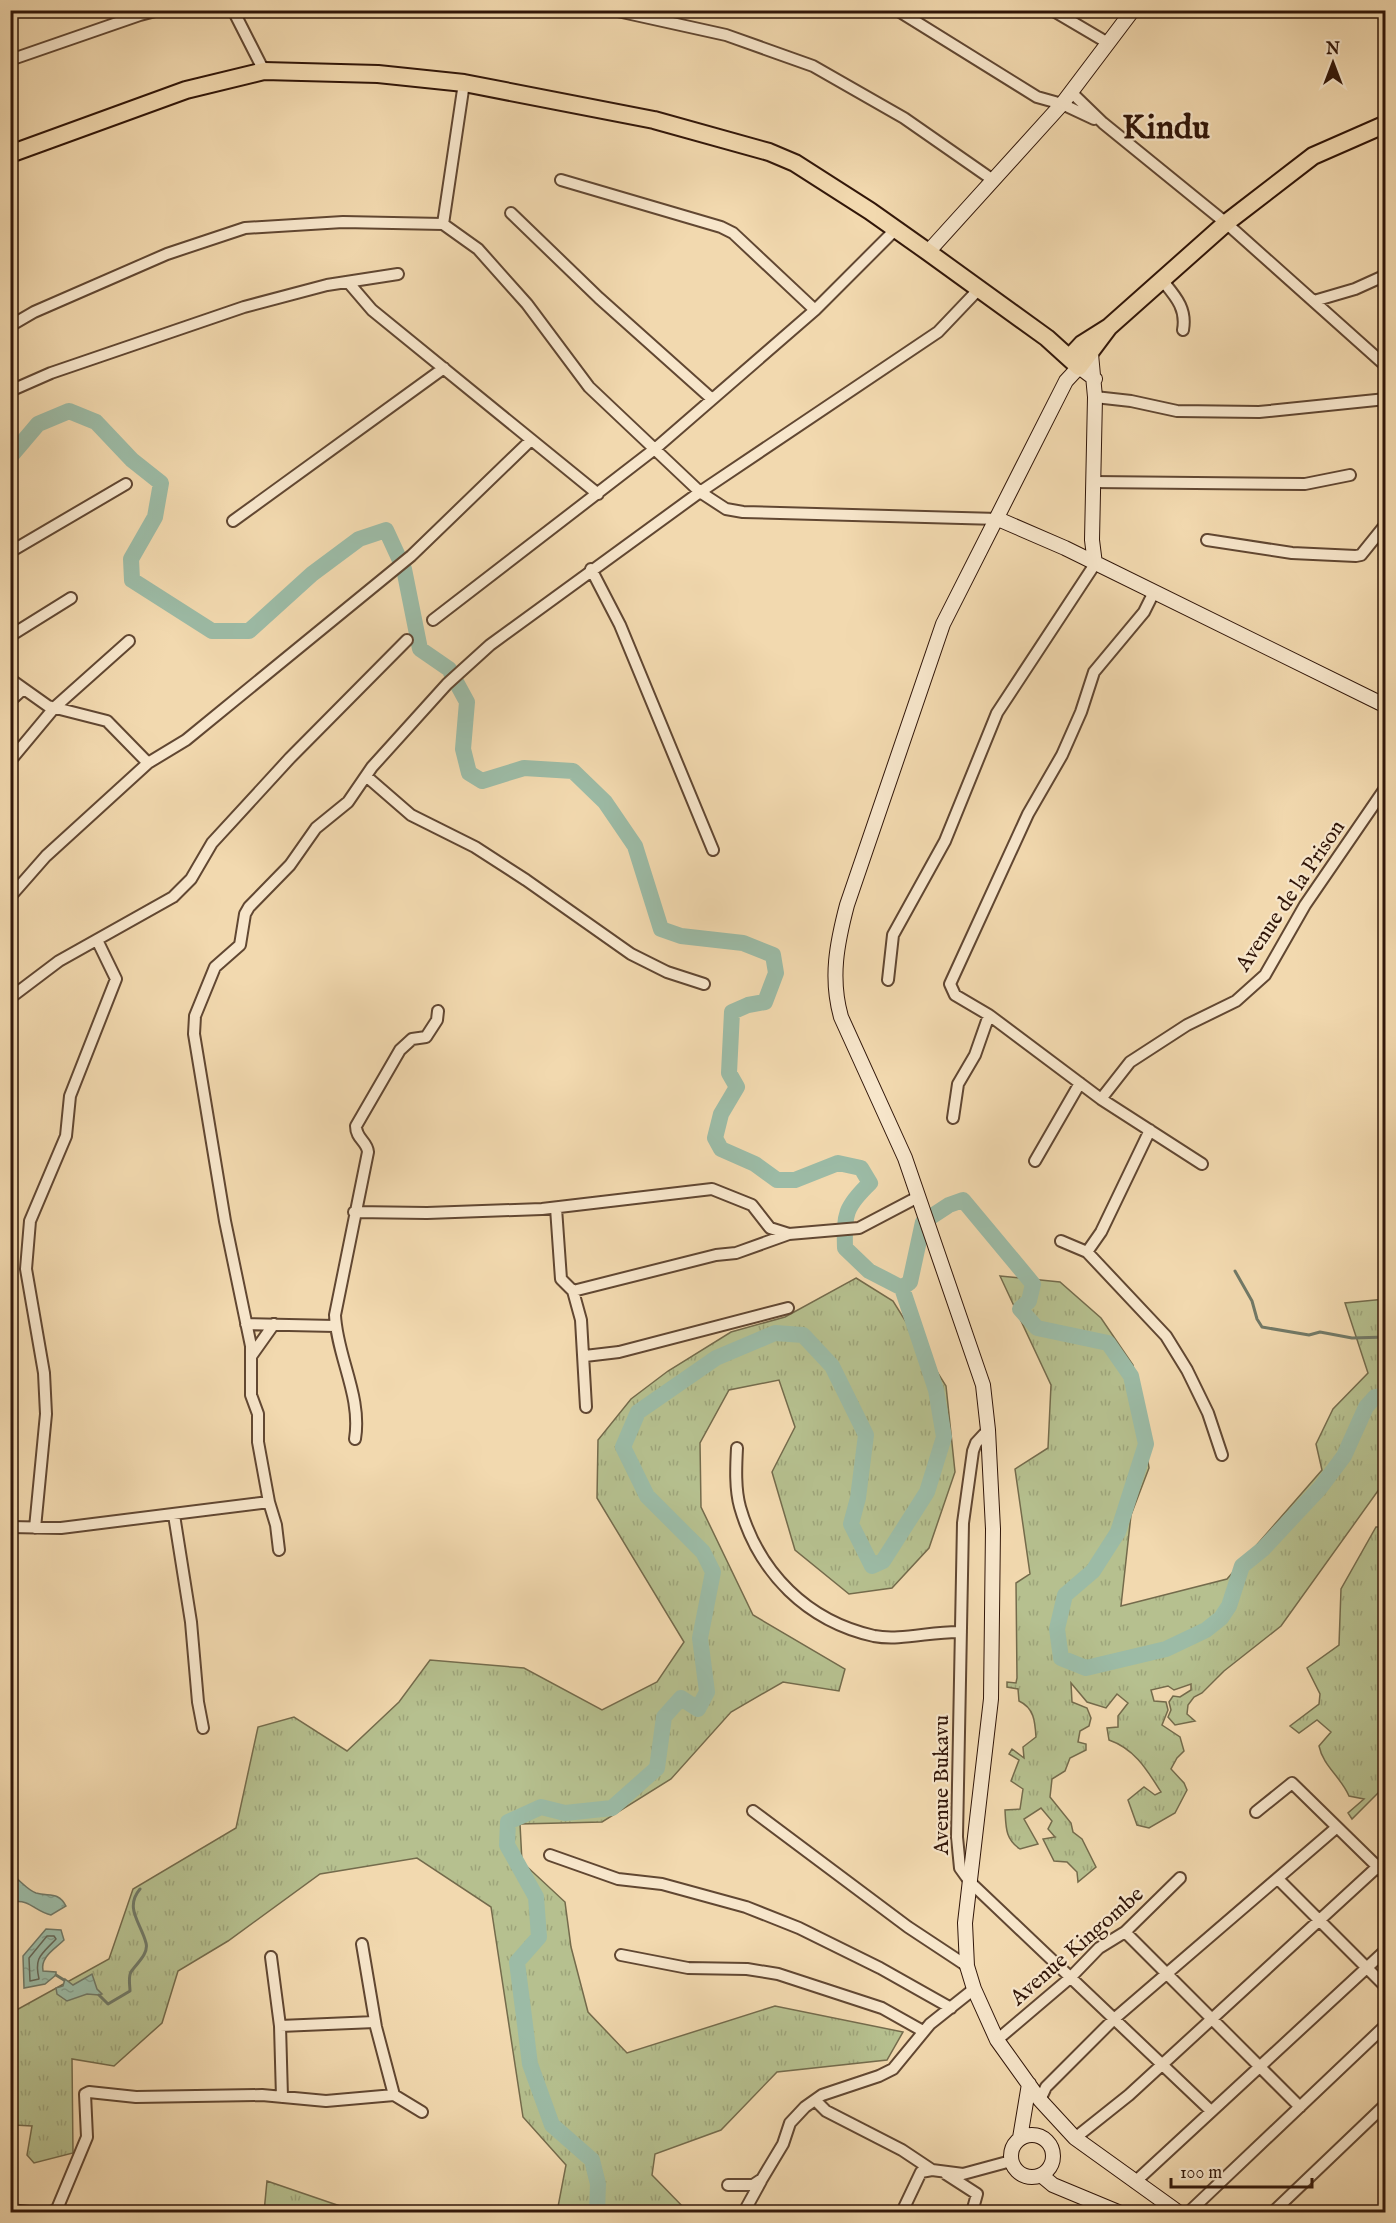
<svg xmlns="http://www.w3.org/2000/svg" width="1396" height="2223" font-family="'IM FELL English',serif">
<style>
.grass{fill:url(#grass-tufts);stroke:#746b4c;stroke-width:1.5}
.water{fill:url(#water-ripples);stroke:#717967;stroke-width:1.5}
.lines{fill:none;stroke-linecap:round;stroke-linejoin:round}
.shore{stroke:#666858;stroke-width:1.5}
.stream{stroke:#717967;stroke-width:3}
.river{stroke:#9cbba6;stroke-width:16}
.street-casing{stroke:#614732;stroke-width:14}
.secondary-casing{stroke:#311609;stroke-width:16}
.primary-casing{stroke:#311609;stroke-width:20}
.street{stroke:#f7e6cb;stroke-width:10}
.secondary{stroke:#f7e6cb;stroke-width:14}
.primary{stroke:#f2d9af;stroke-width:16}
.labels{text-anchor:middle;stroke-width:4.5;stroke-linejoin:round;paint-order:stroke}
.street-label{font-size:22px;fill:#311609;stroke:#f7e6cb}
.town-label{font-size:34px;font-weight:bold;fill:#311609;stroke:#f7e6cb}
</style>
<defs>
<pattern id="grass-tufts" width="24" height="20" patternUnits="userSpaceOnUse" patternTransform="scale(1.5)"><rect width="24" height="20" fill="#b6c08f"/><path d="M3 7l-1-3M5 7V3M7 7l1-3M15 17l-1-3M17 17v-4M19 17l1-3" fill="none" stroke="#9da47a"/></pattern>
<pattern id="water-ripples" width="26" height="14" patternUnits="userSpaceOnUse" patternTransform="scale(1.5)"><rect width="26" height="14" fill="#9cbba6"/><path d="M2 4q2-2 4 0t4 0M15 11q2-2 4 0t4 0" fill="none" stroke="#87a08e"/></pattern>
</defs>
<rect width="100%" height="100%" fill="#f2d9af"/>
<filter id="stains"><feTurbulence type="fractalNoise" baseFrequency=".00333" numOctaves="4"/><feColorMatrix values="0 0 0 0 .2 0 0 0 0 .09 0 0 0 0 .02 0 0 0 .5 -.17"/></filter>
<radialGradient id="worn" r=".72"><stop offset=".6" stop-color="#630" stop-opacity="0"/><stop offset="1" stop-color="#630" stop-opacity=".3"/></radialGradient>
<path class="grass" d="M1000 1276 1060 1282 1101 1318 1133 1365 1149 1468 1131 1515 1121 1606 1227 1579 1322 1470 1316 1444 1333 1409 1368 1373 1345 1303 1385 1299V1481L1281 1626 1224 1671 1202 1693 1194 1697 1188 1705 1187 1714 1195 1721 1175 1725 1168 1717 1171 1710 1169 1702 1173 1696 1180 1697 1191 1690V1684L1174 1690 1168 1686 1151 1690 1154 1701 1166 1702 1168 1710 1162 1725 1180 1737 1184 1751 1177 1758 1171 1769 1184 1783 1187 1790 1175 1813 1149 1828 1137 1825 1128 1800 1144 1787 1155 1795 1161 1792C1147 1770 1135 1749 1109 1740L1107 1728 1118 1727V1716L1128 1703 1117 1694 1106 1708 1087 1702 1071 1683 1072 1702 1087 1708 1091 1718 1089 1726 1080 1731 1078 1742 1086 1744V1750L1070 1758 1065 1771 1052 1779 1050 1797 1071 1823 1073 1832 1082 1839 1096 1867 1078 1882 1077 1872 1067 1862 1054 1861 1043 1839 1055 1837 1048 1829 1052 1821 1041 1808 1024 1819 1038 1844 1020 1849C1005 1839 1006 1827 1005 1810L1020 1809 1023 1789 1011 1781 1019 1760 1009 1754 1012 1749 1024 1758 1023 1747 1036 1737C1035 1721 1034 1708 1019 1701L1018 1689 1007 1687V1682L1016 1683 1017 1678 1016 1583 1030 1574 1015 1469 1048 1448 1051 1385Z
M856 1278 893 1301 946 1386 955 1472 929 1548 892 1588 849 1594 795 1550 772 1472 795 1427 779 1380 729 1390 700 1443 701 1507 753 1615 845 1669 839 1691 783 1682 731 1712 671 1779 602 1822 520 1824 522 1862 565 1902 571 1947 588 2012 627 2053 775 2006 903 2032 887 2060 777 2072 721 2130 655 2154 652 2175 688 2212H557L566 2165 523 2117 491 1907 417 1858 320 1874 228 1941 178 1971 162 2023 114 2066 72 2059 73 2153 34 2163 27 2155 32 2126 14 2125 11 2152V2013L109 1959 133 1889 236 1828 258 1727 294 1717 347 1751 399 1702 430 1660 524 1668 602 1710 657 1682 684 1642 597 1498 598 1440 631 1399 668 1371 731 1332 785 1317Z
M1376 1527H1386L1385 1786 1352 1819 1348 1813 1364 1799 1349 1796C1341 1777 1323 1766 1319 1746L1331 1732 1317 1720 1299 1733 1290 1726 1319 1704 1320 1694 1307 1668 1339 1645 1341 1589Z
M267 2181 340 2206 349 2212H264Z"/>
<path class="water" d="M11 1874C19 1879 27 1890 36 1893 49 1897 58 1891 66 1906L51 1915C36 1912 29 1899 14 1902V1916L11 1922Z
M46 1929 61 1930 64 1940C55 1949 40 1957 43 1971L56 1972V1975L45 1984 24 1988 23 1956Z
M92 1974 97 1989 102 1994 99 1995 87 1994 67 2001 57 1994 56 1988 63 1986 65 1979 73 1985Z"/>
<g class="lines">
<path class="shore" d="M47 1936H54L56 1939C41 1955 34 1957 39 1979L30 1981 29 1958Z"/>
<path class="stream" d="M1235 1271 1252 1301 1257 1319 1262 1327 1309 1335 1320 1332 1352 1338 1386 1337
M56 1975 64 1980
M99 1995 108 2004 130 1991C130 1986 128 1977 131 1972 136 1964 149 1954 146 1943 141 1923 124 1908 140 1889"/>
<path class="river" d="M10 457 38 424 69 411 96 422 132 460 161 483 155 517 131 559 132 580 212 631H249L312 574 359 539 386 530 404 569 420 649 449 669 467 702 463 749 469 773 482 781 524 768 573 771 605 802 635 846 661 929 681 936 743 943 773 955 776 973 765 1002 748 1005 732 1012 729 1073 737 1087 721 1114 715 1138 721 1149 755 1164 777 1180H795L838 1163 861 1168 870 1183C845 1207 844 1214 845 1248L869 1271 902 1288 910 1282 923 1222 949 1205 963 1200 1033 1284 1029 1301 1020 1309 1037 1328 1108 1343 1131 1376 1146 1444 1118 1532 1093 1571 1065 1595 1057 1629 1061 1658 1086 1668 1166 1649 1206 1630 1221 1618 1229 1606 1242 1566 1263 1549 1320 1488 1344 1456 1366 1407 1375 1397 1386 1395
M597 2212 598 2184 592 2160 552 2125 530 2064 517 1962 539 1937 536 1897 507 1845 508 1822 541 1807 565 1813 612 1808 657 1768 664 1717 681 1698 698 1709 707 1692 700 1638 713 1572 703 1552 647 1496 623 1447 638 1412 716 1358 775 1333 803 1335 832 1366 866 1435 858 1498 851 1524 872 1566 883 1561 927 1492 944 1437 936 1390 902 1288"/>
<g class="street-casing">
<path id="street" d="M233 10 264 71
M613 10 726 35 813 66 904 118 993 180
M897 10 1037 97 1062 104 1094 119
M1052 10 1108 43
M10 60 140 15 159 10
M1071 92 1103 123 1226 223 1386 366
M561 180 721 227 733 233 815 310
M511 213 599 298 712 399
M443 224 464 83
M1162 280C1175 296 1187 308 1183 330
M348 282 372 310 598 494
M1314 301 1355 289 1386 275
M10 326 34 312 167 254 245 228 343 222 443 224 478 249 527 304 589 387 700 492 726 509 743 512 998 519
M10 391 51 373 244 307 327 285 398 274
M1095 397 1131 401 1177 411 1259 412 1386 399
M1093 482 1305 484 1350 475
M233 521 444 368
M1207 540 1292 553 1356 556 1361 555 1386 524
M10 552 126 484
M591 569 620 625 713 850
M1154 592 1144 612 1094 672 1081 712 1062 755 1028 814 950 984 955 995 989 1015 1101 1099 1202 1164
M433 620 656 448 815 310 896 229
M10 636 71 598
M10 679 48 706 107 721 148 763
M10 701 22 690
M10 761 55 707 129 641
M366 776 411 815 475 847 526 880 631 954 667 972 704 984
M10 897 46 856 148 763 186 740 411 556 531 440
M888 980 893 935 945 841 997 713 1095 564
M10 998 59 961 173 897 191 879 212 843 290 758 407 640
M1101 1099 1130 1062 1187 1025 1236 1001 1265 975 1305 905 1386 787
M953 1118 958 1084 975 1055 989 1015
M1035 1161 1080 1083
M556 1208 561 1279 573 1291 581 1320 586 1407
M354 1212 427 1213 542 1209 712 1189 752 1205 770 1228 789 1234 859 1228 918 1197
M1061 1241 1087 1252 1166 1336 1187 1370 1208 1413 1222 1455
M1087 1252 1101 1232 1150 1130
M573 1291 716 1255 736 1253 789 1234
M246 1324 335 1326
M252 1355 274 1324
M585 1356 619 1352 788 1308
M988 1430 976 1443 973 1451 963 1523 957 1837 960 1868 970 1882 1211 2111
M355 1439C362 1396 337 1357 335 1315L368 1152C367 1141 356 1139 356 1126L400 1050 412 1039 426 1037 437 1020 438 1011
M737 1448C736 1467 735 1489 740 1507 759 1573 807 1621 874 1636 901 1641 933 1631 961 1632
M174 1515 191 1622 198 1702 203 1728
M10 1527 61 1528 269 1502
M35 1528 46 1414 44 1373 26 1269 30 1221 66 1136 70 1096 116 979 97 940
M279 1550 276 1525 269 1502 258 1442V1414L251 1395V1346L225 1221 194 1034 195 1016 215 967 240 945 245 914 249 907 290 865 316 828 348 802 372 767 447 684 490 645 700 492 938 332 978 290
M753 1811 908 1927 967 1966
M1256 1812 1292 1783 1386 1875
M550 1855 618 1879 662 1884 746 1907 799 1928 880 1968 951 2008
M1279 1880 1386 1987
M1125 1932 1300 2107
M362 1944 376 2027 394 2095
M621 1955 688 1968 747 1969 778 1974 882 2008 923 2031
M271 1957 280 2026 282 2097
M280 2026 375 2022
M997 2040 1070 1978 1099 1948 1125 1932 1180 1878
M815 2100 826 2111 902 2150 932 2170
M1040 2100 1046 2087 1114 2019 1336 1828
M1075 2138 1129 2095 1386 1859
M946 2174 977 2194 972 2212
M1135 2182 1386 1950
M728 2185H753L762 2179 783 2144 790 2123 805 2107 822 2095 879 2076 893 2069 930 2024 974 1989
M10 2210 29 2212
M51 2212 57 2209 87 2137 85 2094 89 2092 136 2097 262 2095 326 2101 394 2095 422 2112
M744 2212 761 2181
M902 2212 921 2172 932 2170 963 2174 1011 2161
M1189 2212 1386 2025
M1273 2212 1386 2104"/>
</g>
<g class="secondary-casing">
<path id="secondary" d="M928 252 1062 104 1133 10
M1091 354 1095 397 1092 540 1095 564
M1095 379 1079 367 1066 381 943 624 847 905C837 943 830 978 841 1017L905 1158 983 1385 988 1430 993 1529 991 1699 965 1923 967 1966 974 1989 997 2040 1040 2100 1075 2138 1178 2212
M998 519 1065 548 1386 706
M1011 2156a21 21 0 1 1 42 0a21 21 0 1 1-42 0Z
M1020 2138 1029 2084
M1041 2175 1053 2185 1118 2212"/>
</g>
<g class="primary-casing">
<path id="primary" d="M10 154 186 90 264 71 378 74 464 83 654 120 769 152 795 163 870 211 928 252 1047 338 1079 367 1109 327
M1069 358 1082 344 1109 327 1226 223 1313 156 1386 124"/>
</g>
<use href="#street" class="street"/>
<use href="#secondary" class="secondary"/>
<use href="#primary" class="primary"/>
</g>
<g class="labels">
<g class="street-label">
<text transform="translate(1289 895) rotate(-56)" y="8">Avenue de la Prison</text>
<text transform="translate(940 1785) rotate(-90)" y="8">Avenue Bukavu</text>
<text transform="translate(1076 1945) rotate(-41)" y="8">Avenue Kingombe</text>
</g>
<g class="town-label">
<text x="1166" y="138">Kindu</text>
</g>
</g>
<rect width="1396" height="2223" fill="none" stroke="#f2d9af" stroke-width="36"/>
<rect x="12" y="12" width="1372" height="2199" fill="none" stroke="#311609" stroke-width="3"/>
<rect x="18" y="18" width="1360" height="2187" fill="none" stroke="#311609" stroke-width="1.5"/>
<g transform="translate(1333 63)" stroke="#f7e6cb" stroke-width="4.5" paint-order="stroke">
<path d="M0-4.5L10 22L0 15L-10 22Z" fill="#311609"/>
<text y="-9" font-size="16" font-weight="bold" text-anchor="middle" fill="#311609">N</text>
</g>
<path d="M1171 2178v9h141v-9" fill="none" stroke="#311609" stroke-width="3"/>
<text x="1180" y="2178" font-size="18" fill="#311609" stroke="#f7e6cb" stroke-width="4.5" paint-order="stroke">100 m</text>
<rect width="100%" height="100%" filter="url(#stains)"/>
<rect width="100%" height="100%" fill="url(#worn)"/>
</svg>
